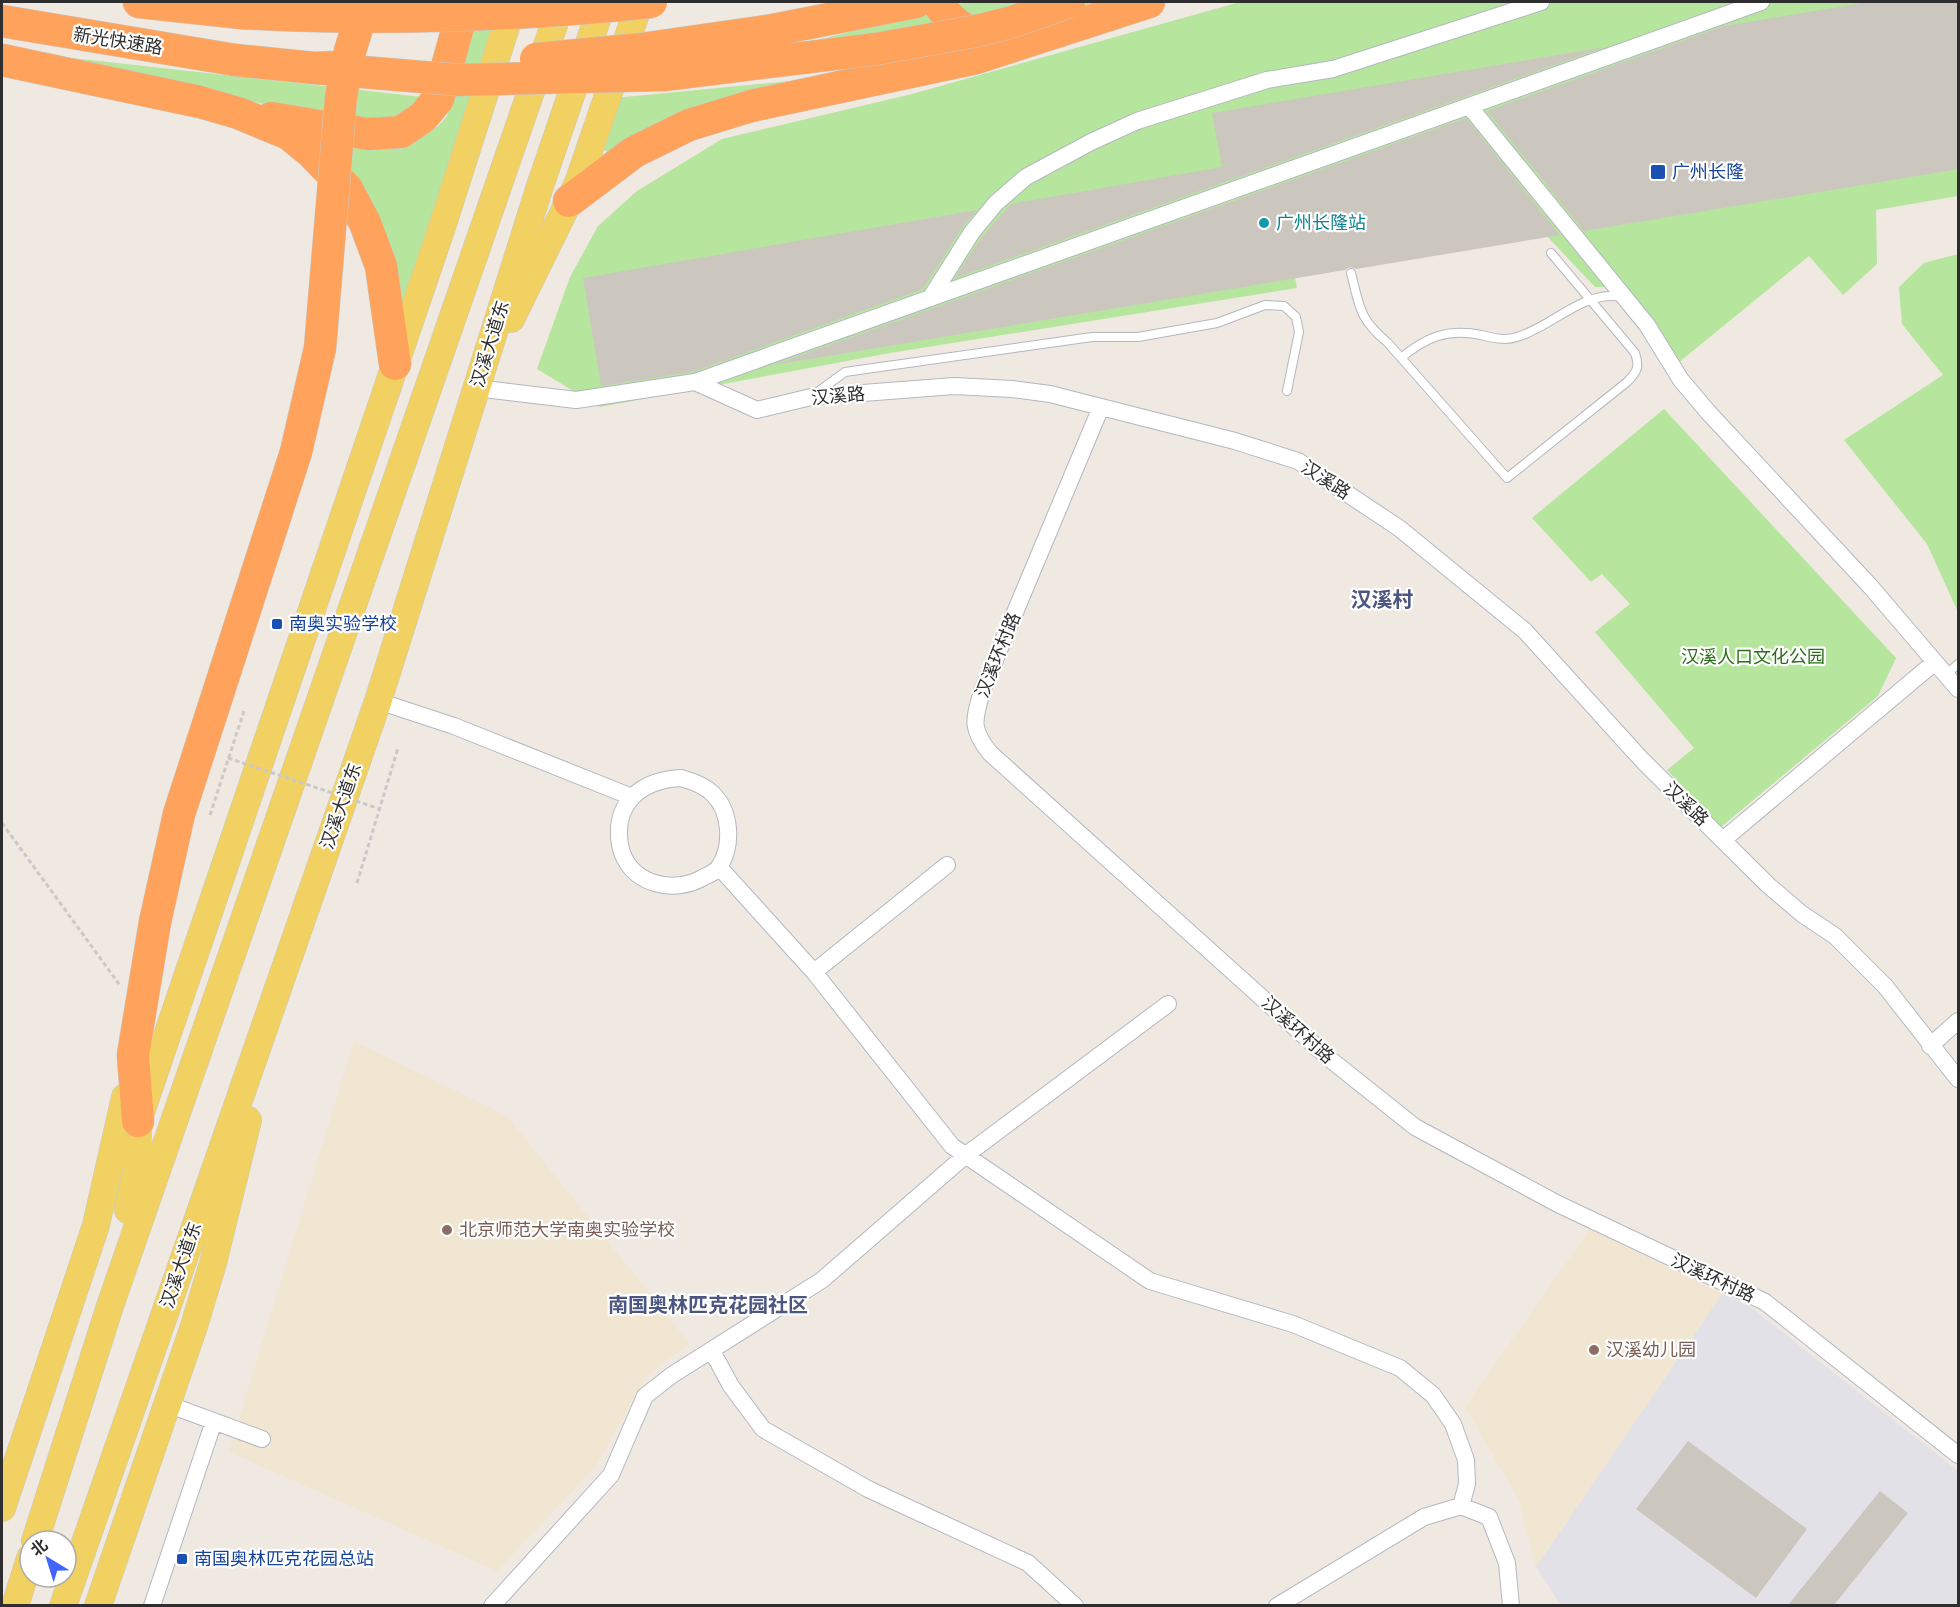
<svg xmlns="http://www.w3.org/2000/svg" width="1960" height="1607" font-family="'Fira Sans Condensed','Noto Sans SC',sans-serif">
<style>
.industrial{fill:#e3e1e8}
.education{fill:#f0e6d1}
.green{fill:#b6e59e}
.building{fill:#cbc7bf}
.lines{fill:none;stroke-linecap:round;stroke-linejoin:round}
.lane-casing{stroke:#b4b7c1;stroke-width:10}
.street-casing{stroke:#b4b7c1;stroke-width:18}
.primary-casing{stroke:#c9c9c9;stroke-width:28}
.highway-casing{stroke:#c9c9c9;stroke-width:33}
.path{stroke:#c9c9c9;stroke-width:3;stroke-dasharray:4.5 3;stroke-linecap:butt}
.lane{stroke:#fff;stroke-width:8}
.street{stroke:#fff;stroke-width:16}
.primary{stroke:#f2d163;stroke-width:27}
.highway{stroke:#ffa35c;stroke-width:32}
.highway-bridge-casing{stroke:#c9c9c9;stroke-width:33;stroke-linecap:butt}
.path-bridge{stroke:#c9c9c9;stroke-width:3;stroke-dasharray:4.5 3;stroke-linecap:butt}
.highway-bridge{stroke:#ffa35c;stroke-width:32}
.transit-dot{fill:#1a4fb4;stroke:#fff;stroke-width:2}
.culture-dot{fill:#0f9aa8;stroke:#fff;stroke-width:2}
.education-dot{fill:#8d6e63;stroke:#fff;stroke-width:2}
.labels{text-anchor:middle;stroke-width:4.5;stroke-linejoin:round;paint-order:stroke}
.street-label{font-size:18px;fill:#2e2e2e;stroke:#fff}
.transit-label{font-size:18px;fill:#164399;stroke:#fff;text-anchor:start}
.culture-label{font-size:18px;fill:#0d838f;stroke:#fff;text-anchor:start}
.park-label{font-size:18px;fill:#2c6e1b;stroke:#fff}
.education-label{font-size:18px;fill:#785e54;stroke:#fff;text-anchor:start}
.neighbourhood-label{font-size:20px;font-weight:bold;fill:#4d5680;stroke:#fff}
.quarter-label{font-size:21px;font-weight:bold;fill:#4d5680;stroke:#fff}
</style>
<rect width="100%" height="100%" fill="#efe9e1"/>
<path class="industrial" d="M1722 1294 1751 1307 1958 1471V1605H1561L1536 1567Z"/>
<path class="education" d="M354 1041 507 1116 689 1343 646 1377 595 1467 497 1571 229 1452Z
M1590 1229 1722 1294 1536 1567 1519 1500 1465 1407Z"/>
<path class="green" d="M477 2H505L402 307 315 137 410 145 438 126 447 116Z
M967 2H1114L1073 15 809 42Z
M1240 2H1958V196L1876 210 1877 264 1843 295 1809 256 1678 363 1619 287H1595L1494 180 1284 219 1297 288 890 353 600 407 537 369 570 277 598 226 637 191 722 139 912 94Z
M36 54 432 98 407 120 367 127Z
M800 80 613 155 602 149 615 98Z
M1958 254V612L1927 544 1844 440 1943 375 1902 324 1899 287 1924 263Z
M1664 409 1896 658 1878 696 1721 827 1667 770 1694 748 1595 632 1630 604 1602 574 1591 582 1532 518Z"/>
<path class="building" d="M1870 2H1959V169L1584 231 1487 111 1724 26Z
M1605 47 955 278 981 238 1011 204 1222 167 1212 113Z
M1466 118 1560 235 1356 269 1350 267 1345 270 774 365Z
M977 210 963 226 923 289 692 372 601 386 583 278Z
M1688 1441 1807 1529 1756 1598 1636 1509Z
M1880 1491 1908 1513 1834 1605H1788Z"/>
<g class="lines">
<g class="lane-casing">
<path id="lane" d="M1351 273C1360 308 1359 319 1388 343L1507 478 1627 382C1637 372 1640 367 1635 353L1551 253
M1401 358C1426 337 1448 328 1481 335 1493 338 1505 341 1517 337 1552 327 1584 289 1622 297
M816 393 845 372 1092 337H1138L1217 323 1265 305 1284 306 1296 317 1299 332 1287 391
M1946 675 1958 664"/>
</g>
<g class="street-casing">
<path id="street" d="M1469 106 1647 325 1681 380 1708 412 1870 586 1958 689
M931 297 972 232 996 203 1026 177 1091 142 1137 121 1267 80 1333 69 1541 2
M695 382 1761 2
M476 388 576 400 695 382 757 410 811 397 954 386 1012 389 1050 394 1101 407 1235 441 1298 461 1399 528 1525 631 1642 760 1768 885 1802 914 1835 936 1885 986 1958 1079
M1101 407 982 691C974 720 970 728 990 753L1331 1060 1415 1127 1558 1204 1765 1302 1958 1455
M378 701 454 726 632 797
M681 778C692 781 704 785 713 794 731 812 733 846 719 867 716 871 709 875 704 877 674 895 628 885 620 845 613 803 641 780 681 778Z
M1723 840 1935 662
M719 867 814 972 952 1146 1150 1281 1293 1324 1400 1368 1433 1395 1453 1424 1466 1460 1467 1484 1461 1506
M814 972 947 865
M1930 1046 1958 1021
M712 1351 731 1386 763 1429 868 1489 1028 1563 1075 1606
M167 1404 262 1439
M152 1606 214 1421
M492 1606 611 1475 645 1396 672 1375 822 1280 966 1155 1168 1004
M1277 1606 1424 1517 1461 1506 1489 1517 1507 1563 1511 1606"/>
</g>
<g class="primary-casing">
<path id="primary" d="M511 319 578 183 640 2
M128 1210 137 1169 138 1121 442 227 514 2
M2 1508 96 1225 125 1097
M35 1541 110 1306 562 2
M15 1606 30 1558
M63 1606 378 701 540 186 603 2
M98 1606 194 1326 213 1263 248 1120"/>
</g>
<g class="highway-casing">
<path id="highway" d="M139 2 241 13
M937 2C950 20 965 36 989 33
M2 21 235 60
M2 60 200 102 238 113 289 134 311 152 347 189 365 223 381 266 395 364
M271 118 368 134 401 132 423 117 438 99 465 2
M569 201 634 152 689 125 751 106 976 58 1149 2
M138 1121 133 1055 155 922"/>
</g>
<path class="path" d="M210 815 244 711
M2 823 119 984
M357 883 398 748"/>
<use href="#lane" class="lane"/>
<use href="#street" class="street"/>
<use href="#primary" class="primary"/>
<use href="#highway" class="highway"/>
<g class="highway-bridge-casing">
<path id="highway-bridge" d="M241 13C378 21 515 16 651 2
M536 59 641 49 773 30 916 2
M235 60 314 68 336 67
M314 68 459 80 664 75 876 49 976 31 1012 22 1069 2
M155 922 179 814 296 452 320 348 341 97 350 51 365 2"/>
</g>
<path class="path-bridge" d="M228 758 380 809"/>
<use href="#highway-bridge" class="highway-bridge"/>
</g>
<g class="transit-dot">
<rect x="1650" y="164" width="16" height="16" rx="3"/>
<rect x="271" y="618" width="12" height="12" rx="3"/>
<rect x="176" y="1553" width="12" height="12" rx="3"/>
</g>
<circle class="culture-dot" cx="1264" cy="223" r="6"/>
<g class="education-dot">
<circle cx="447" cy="1230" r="6"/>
<circle cx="1594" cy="1350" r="6"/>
</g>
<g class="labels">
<g class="street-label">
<text transform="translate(118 41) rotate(9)" y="6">新光快速路</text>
<text transform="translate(490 344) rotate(-73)" y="6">汉溪大道东</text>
<text transform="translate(838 396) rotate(-5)" y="6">汉溪路</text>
<text transform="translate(1326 480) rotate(33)" y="6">汉溪路</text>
<text transform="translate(998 655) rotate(-68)" y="6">汉溪环村路</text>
<text transform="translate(1686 804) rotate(44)" y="6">汉溪路</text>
<text transform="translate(341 806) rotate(-71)" y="6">汉溪大道东</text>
<text transform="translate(1298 1030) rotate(42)" y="6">汉溪环村路</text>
<text transform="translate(181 1265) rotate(-71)" y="6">汉溪大道东</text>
<text transform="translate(1713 1278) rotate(25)" y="6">汉溪环村路</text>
</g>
<g class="transit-label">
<text x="1672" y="178">广州长隆</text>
<text x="289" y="630">南奥实验学校</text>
<text x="194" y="1565">南国奥林匹克花园总站</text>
</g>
<g class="culture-label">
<text x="1276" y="229">广州长隆站</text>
</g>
<g class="park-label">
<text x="1753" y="663">汉溪人口文化公园</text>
</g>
<g class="education-label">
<text x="459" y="1236">北京师范大学南奥实验学校</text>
<text x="1606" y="1356">汉溪幼儿园</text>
</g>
<g class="neighbourhood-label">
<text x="708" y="1312">南国奥林匹克花园社区</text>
</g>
<g class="quarter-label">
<text x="1382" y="607">汉溪村</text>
</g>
</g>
<rect width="1960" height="1607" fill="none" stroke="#2e2e2e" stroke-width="6"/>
<g transform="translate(48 1559) rotate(322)"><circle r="28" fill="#ffffff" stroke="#ababab" stroke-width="1.5"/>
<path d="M0-4.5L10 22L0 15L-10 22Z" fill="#4264fb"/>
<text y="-9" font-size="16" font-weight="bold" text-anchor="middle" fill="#2e2e2e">北</text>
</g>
</svg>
